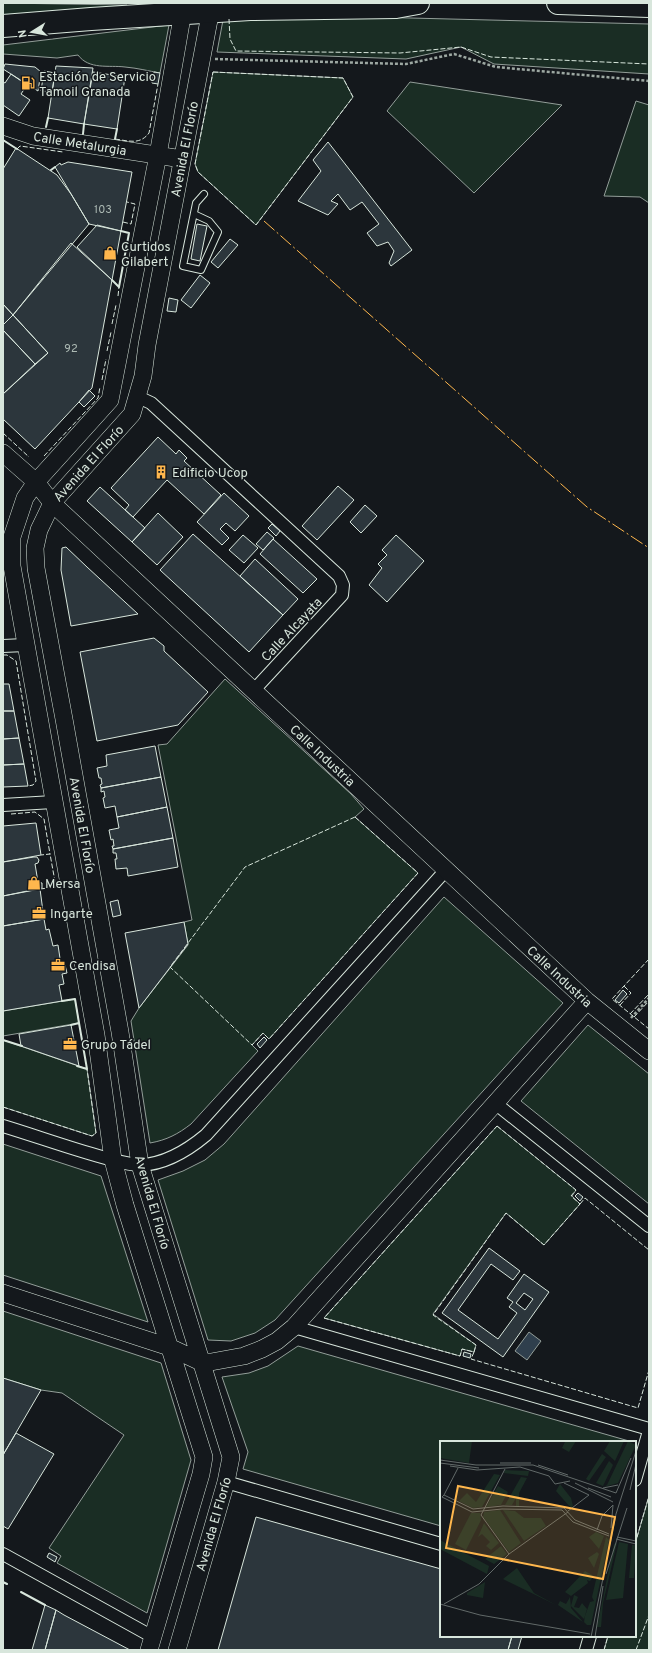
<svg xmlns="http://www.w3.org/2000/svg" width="652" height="1653" font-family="Overpass,sans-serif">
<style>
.green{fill:#1a2d24;stroke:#939e99}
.water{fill:#2f3f4d;stroke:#939e99}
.building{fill:#2c363c;stroke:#d8e6dc;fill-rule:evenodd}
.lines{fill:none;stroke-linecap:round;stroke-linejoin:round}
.lane-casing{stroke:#d8e6dc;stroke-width:8}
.street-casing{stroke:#d8e6dc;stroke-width:14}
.secondary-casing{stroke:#d8e6dc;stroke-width:18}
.highway-casing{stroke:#d8e6dc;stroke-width:24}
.path{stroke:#9da8a2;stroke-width:2.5;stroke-dasharray:3 2;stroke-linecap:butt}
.lane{stroke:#14181c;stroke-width:6}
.street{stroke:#14181c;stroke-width:12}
.secondary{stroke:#14181c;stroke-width:17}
.highway{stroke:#14181c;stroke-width:22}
.fence{stroke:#d8e6dc;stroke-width:1;stroke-dasharray:5 2;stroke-linecap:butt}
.wall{stroke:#d8e6dc;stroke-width:2}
.power{stroke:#ffb74d;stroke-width:1;stroke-dasharray:14 3 2 3;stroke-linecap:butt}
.labels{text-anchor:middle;stroke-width:3;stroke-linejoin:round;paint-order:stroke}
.number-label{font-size:11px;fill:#adbab4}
.poi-label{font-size:13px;fill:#d8e6dc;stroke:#14181c;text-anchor:start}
.street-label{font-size:13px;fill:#d8e6dc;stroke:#14181c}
.inset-road{fill:none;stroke:#626a69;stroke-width:1}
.view{fill:#ffb74d;fill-opacity:0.15;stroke:#ffb74d;stroke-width:2}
.inset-edge{fill:none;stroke:#d8e6dc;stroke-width:2}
</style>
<rect width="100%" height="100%" fill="#14181c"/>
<path class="green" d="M3 3 127 5V9L3 18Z
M290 15 649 24V74L494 64 461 47 406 59 217 52 223 20Z
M169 25 160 73C149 71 137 68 125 67 109 65 89 70 78 55L57 58 3 54V45Z
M213 72 343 78 353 97 256 225 198 172 195 164Z
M410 82 562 105 474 193 387 111Z
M636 101 649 105V203L640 197 604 196Z
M225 679 351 794 364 809 355 817 418 873 269 1039 263 1033 252 1045 258 1051 191 1124C178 1134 167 1140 150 1143L131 1021 139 1008 188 945 184 922 192 920 158 745 167 744Z
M444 897 563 1003 275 1320 255 1333 231 1341 208 1340 158 1180 183 1171 205 1160 224 1144Z
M75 999 79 1023 3 1036V1011Z
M588 1025 649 1074V1204L521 1101Z
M3 1040 87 1069 96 1133 92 1136 3 1107Z
M497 1126 576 1190 572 1196 580 1204 544 1245 506 1213 433 1314 476 1345 474 1352 462 1349 460 1356 324 1318Z
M3 1144 101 1176 148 1322 3 1275Z
M3 1311 161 1363 191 1460 147 1613 57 1563 61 1556 49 1548 124 1435 62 1393 41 1390 3 1378Z
M298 1346 629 1441 441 1442V1526L243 1469 248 1452 222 1377 249 1373 268 1366Z
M649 1496V1650H604L608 1636H635V1544Z"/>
<path class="water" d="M529 1332 541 1341 527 1360 515 1351Z"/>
<path class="building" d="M5 64 35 67 41 72 38 91 3 69Z
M56 66 93 68 84 124 48 118Z
M44 71 55 73 52 93 41 91Z
M93 72 125 77 117 129 84 124Z
M154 72 160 73 158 84 152 83Z
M11 74 27 85 21 94 30 100 19 116 3 105V82L5 83Z
M328 142 412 250 391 266 389 263 394 251 388 242 377 246 367 233 379 224 362 202 350 210 338 194 331 201 338 204 328 215 298 201 321 171 313 160Z
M16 148 57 175 71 194 89 224 13 315 3 304V169Z
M68 162 132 172 121 231 89 224 55 167 60 163 61 165Z
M197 224 207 226 200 261 191 259Z
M97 225 121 231 112 280 77 247Z
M230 239 238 245 218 268 211 262Z
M71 243 112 280 92 388 35 449 3 419V394L48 353 13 315Z
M200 275 210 283 191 308 181 300Z
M169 298 178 300 176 312 167 311Z
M3 304 13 315 3 325Z
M13 315 48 353 35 364 3 330V325Z
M3 330 35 364 3 394Z
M89 390 95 396 84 407 79 402Z
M158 437 176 454 179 450 187 458 184 461 221 495 204 514 167 480 133 517 125 510 129 505 111 488Z
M338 486 354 500 317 540 302 526Z
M100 487 145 528 132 542 87 501Z
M224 493 249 516 235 531 226 523 220 529 229 538 222 545 197 522Z
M365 505 377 516 361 533 350 522Z
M158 513 183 537 157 565 132 542Z
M272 524 280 531 276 536 268 528Z
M267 532 274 538 263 550 256 544Z
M193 534 283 615 249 652 160 570Z
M243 535 258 548 244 563 229 550Z
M396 535 424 561 387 602 369 585 382 568 378 564 387 555 382 550Z
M273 539 317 579 303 593 260 554Z
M66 547 87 567 138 614 71 626 61 570 62 548Z
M255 559 298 599 283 615 240 576Z
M154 638 164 646V651L208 692 178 725 97 741 80 652Z
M3 684H9L14 711H3Z
M3 711H14L19 738 3 739Z
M19 738 24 764 3 765V739Z
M155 746 161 777 101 788 100 785 102 784 101 778H99L97 768 107 766 106 755Z
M24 764 28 786 3 787V765Z
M161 777 167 807 117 817 115 806 105 808 103 798 105 797 104 791 101 792V788Z
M167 807 173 838 113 849 112 846H114L113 839 111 840 109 830 119 828 117 817Z
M36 823 41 855 3 862V826Z
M173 838 178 867 128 876 127 868 116 869 115 859H117L116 853H113V849Z
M34 857H37L39 860 38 863 35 864 38 882 42 883V888L3 896V862Z
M40 889 44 919 3 926V896Z
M118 900 121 915 113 917 110 902Z
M44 919 46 930 49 929 53 946 58 945 61 965H65L67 973 62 974 64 984 59 985 62 1001 3 1011V926Z
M184 922 188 944 139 1008 125 933Z
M623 990 627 994 619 1003 615 1000Z
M71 1025 79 1066 21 1046 19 1034Z
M264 1037 267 1040 260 1048 257 1044Z
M578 1193 583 1197 580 1201 575 1196Z
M489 1248 520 1271 513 1280 491 1264 458 1310 498 1339 517 1313 509 1307 513 1302 507 1298 524 1274 549 1292 503 1357 442 1313ZM524 1293 533 1299 525 1310 516 1303Z
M464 1352 471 1354 470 1358 463 1356Z
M3 1378 41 1390 3 1455Z
M16 1433 54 1454 8 1529 3 1526V1455Z
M256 1517 441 1569V1636H512L508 1650H218Z
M49 1553 57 1557 55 1562 47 1557Z
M45 1605 56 1610 45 1650H32Z
M56 1610 64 1615 130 1650H45Z
M512 1636H522L518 1650H508Z"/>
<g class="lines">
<g class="lane-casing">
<path id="lane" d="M194 214 209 221 218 232 201 270 183 266 196 203 204 194"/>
</g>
<g class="street-casing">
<path id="street" d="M138 397 151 403 339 576 343 585 342 595 254 690
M3 646 25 645
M3 805 53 802
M495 1103 649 1226
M3 1126C36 1136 69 1148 102 1157 114 1160 128 1165 141 1165 165 1164 188 1150 206 1135L446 870
M294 1327 649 1429
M635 1480 649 1431
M226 1482 441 1544
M3 1554 153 1637
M586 1650 590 1636"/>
</g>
<g class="secondary-casing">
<path id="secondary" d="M3 126 33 136 182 159
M3 453 36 482 52 503 587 1001 649 1051
M3 1293 169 1347 201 1362H211L244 1356 262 1349 277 1341 294 1327 587 1001
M149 1650 201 1474 204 1457 125 1205 113 1160 96 1035 12 566V537L25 498 36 482 110 400 158 155 181 23
M177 1650 226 1482 231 1457 140 1165 120 1032 64 719 36 568 35 548 39 530 52 503 132 414 143 376 147 345 209 20"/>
</g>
<g class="highway-casing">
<path id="highway" d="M558 3 649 6
M3 26 91 19 250 9 396 7 418 3"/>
</g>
<path class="path" d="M215 59 406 64 454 54 496 67 649 81
M631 1018 649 998"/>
<use href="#lane" class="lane"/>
<use href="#street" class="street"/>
<use href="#secondary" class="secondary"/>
<use href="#highway" class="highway"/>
<path class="fence" d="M229 19 230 39 236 51 400 53 461 47 491 57 649 64
M213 72 343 78 353 97 256 225 198 172 195 164Z
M115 139C129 141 140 145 149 133L158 84
M17 149 20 146 63 152
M123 222 131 224 135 204 127 202
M118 296 119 287
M112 324 116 305
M107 351 111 332
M102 380 106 359
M3 433 29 457
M44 456 98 398 100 387
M3 655H7L16 661 36 781 33 785 28 786
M11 814 35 812 44 819 50 854 41 855
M355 817 418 873 269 1039 263 1033 252 1045 170 967 245 867Z
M40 889 56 887 50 854
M649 959 612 999 649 1029
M620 1005 631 993 624 986
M630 1014 649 994
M634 1017 649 1001
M3 1107 92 1136 96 1133 87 1069
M497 1126 576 1190 571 1196 580 1204 544 1245 506 1213 433 1315 476 1345 474 1352 462 1349 460 1356 324 1318Z
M580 1204 585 1198 649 1250
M474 1352 471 1359 638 1408 649 1370
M635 1544 649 1496
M604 1650 608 1636
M636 1650 649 1615"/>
<path class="wall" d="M46 127 48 118
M83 134 84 124
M115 139 117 129
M3 140 17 149
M51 170 55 167
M112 280 119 287 129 233 121 231
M62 1001 75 999 79 1023 71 1025
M3 1040 22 1046
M77 1066 87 1069 79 1023
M3 1582 7 1584
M21 1592 45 1605"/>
<path class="power" d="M264 221 587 507 649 548"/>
</g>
<defs>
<g id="fuel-bare" transform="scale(1.08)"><path d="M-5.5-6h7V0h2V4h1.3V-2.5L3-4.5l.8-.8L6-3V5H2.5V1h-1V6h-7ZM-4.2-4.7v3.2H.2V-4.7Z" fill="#ffb74d" stroke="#14181c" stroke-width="2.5" paint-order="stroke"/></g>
<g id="shop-bare" transform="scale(1.08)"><path d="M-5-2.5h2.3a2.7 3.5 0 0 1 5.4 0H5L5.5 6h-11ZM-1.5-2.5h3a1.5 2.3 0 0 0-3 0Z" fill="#ffb74d" stroke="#14181c" stroke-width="2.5" paint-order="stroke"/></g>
<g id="building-bare" transform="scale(1.08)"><path d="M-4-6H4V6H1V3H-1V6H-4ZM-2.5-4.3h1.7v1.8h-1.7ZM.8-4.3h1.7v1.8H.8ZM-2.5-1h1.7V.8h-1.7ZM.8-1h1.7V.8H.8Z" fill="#ffb74d" stroke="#14181c" stroke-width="2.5" paint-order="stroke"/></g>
<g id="office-bare" transform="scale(1.08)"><path d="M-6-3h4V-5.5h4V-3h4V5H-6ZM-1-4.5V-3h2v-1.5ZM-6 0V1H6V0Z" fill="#ffb74d" stroke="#14181c" stroke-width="2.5" paint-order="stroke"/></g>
</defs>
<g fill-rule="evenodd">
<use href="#fuel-bare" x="28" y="83"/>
<use href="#shop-bare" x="110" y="253"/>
<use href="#building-bare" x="161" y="472"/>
<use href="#shop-bare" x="34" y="883"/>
<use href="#office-bare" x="39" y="913"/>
<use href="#office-bare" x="58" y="965"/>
<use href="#office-bare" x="70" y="1044"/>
</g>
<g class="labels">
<g class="number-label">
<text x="103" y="213">103</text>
<text x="71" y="352">92</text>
</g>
<g class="poi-label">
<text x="39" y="81">Estación de Servicio<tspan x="39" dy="15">Tamoil Granada</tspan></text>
<text x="121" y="251">Curtidos<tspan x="121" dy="15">Gilabert</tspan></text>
<text x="172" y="477">Edificio Ucop</text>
<text x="45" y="888">Mersa</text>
<text x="50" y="918">Ingarte</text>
<text x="69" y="970">Cendisa</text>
<text x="81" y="1049">Grupo Tádel</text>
</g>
<g class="street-label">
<text transform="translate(80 143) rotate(9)" y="5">Calle Metalurgia</text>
<text transform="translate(184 149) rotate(-79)" y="5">Avenida El Florío</text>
<text transform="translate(88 463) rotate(-48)" y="5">Avenida El Florío</text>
<text transform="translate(291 629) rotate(-47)" y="5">Calle Alcayata</text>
<text transform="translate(323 755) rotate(43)" y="5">Calle Industria</text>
<text transform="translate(83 825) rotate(80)" y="5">Avenida El Florío</text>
<text transform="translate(560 976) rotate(43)" y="5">Calle Industria</text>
<text transform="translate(153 1202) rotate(74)" y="5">Avenida El Florío</text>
<text transform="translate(213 1524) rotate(-74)" y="5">Avenida El Florío</text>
</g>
</g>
<g transform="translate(440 1441)">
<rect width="196" height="196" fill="#14181c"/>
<path d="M0 0H32L29 22 0 17ZM136 0 129 11 122 7 125 1ZM170 0H184L175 20 164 10ZM188 0 196 4 178 42 164 46 167 44ZM162 13 166 16 149 40 146 38ZM169 20 173 24 163 45 156 42ZM65 29 89 30 88 35 64 32ZM54 33 60 34 42 66 33 67 19 60 27 52 36 61ZM81 36 87 37 79 52V65H76V57L72 64H65ZM120 43 131 57 133 65 131 67 116 50ZM58 45 68 51 61 64 46 66ZM60 69 81 102 69 111 43 76 44 71ZM63 69 75 70 84 77H101L106 85 84 100ZM31 72H40L41 79 26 109 15 103ZM44 82 59 102 51 109 46 105 50 101 42 93 38 96ZM156 91 164 95 159 108 149 96ZM166 96 169 99 151 184H147L144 181 145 175 150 161 154 160 152 156ZM0 99 49 125 47 133 0 108ZM179 101 188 103 183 157 166 159ZM177 102 163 162 161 186H157L174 103ZM192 104H196L194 137H189ZM61 105 67 113 54 123 45 118ZM157 111 159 113 154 127 148 117ZM77 127 94 152 116 164 63 138ZM145 130 154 135 150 140 147 139 148 142 131 155 125 151ZM45 141 43 157 27 154V152ZM134 154 138 156 134 166 139 167 142 162 147 168 144 178 131 165ZM130 156 131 167 143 181 118 164 120 160 126 163Z" fill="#1a2d24"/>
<path class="inset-road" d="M0 19 36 24H93L176 52M0 22 39 27M60 22H91M98 24 128 34M10 25 37 29 80 26 109 35 115 43 130 40M65 28 41 74 69 113M124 42 149 54 128 70M135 42 173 61M148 47 171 56M163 47 178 44M190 49 196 23M176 52 191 17M4 54 18 27M171 87 173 64M157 89 162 75 173 64M169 95 133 81 122 69 62 68 32 71 2 56 4 54 33 68 63 65 124 67 135 79 169 93M177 96 196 100M176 98 196 103M166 133 187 67M0 163 40 174 150 193M4 163 39 143 69 113 128 71M151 196 176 73 196 10M155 196 163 145"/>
<path class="view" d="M18 45 175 76 163 138 6 107Z"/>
<rect width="196" height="196" class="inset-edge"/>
</g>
<rect width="652" height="1653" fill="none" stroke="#d8e6dc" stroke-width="8"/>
<g transform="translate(32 32) rotate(259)" stroke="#14181c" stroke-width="3" paint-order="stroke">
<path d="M0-3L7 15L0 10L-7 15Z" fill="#d8e6dc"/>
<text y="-6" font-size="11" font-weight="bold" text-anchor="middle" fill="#d8e6dc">N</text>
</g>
</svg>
